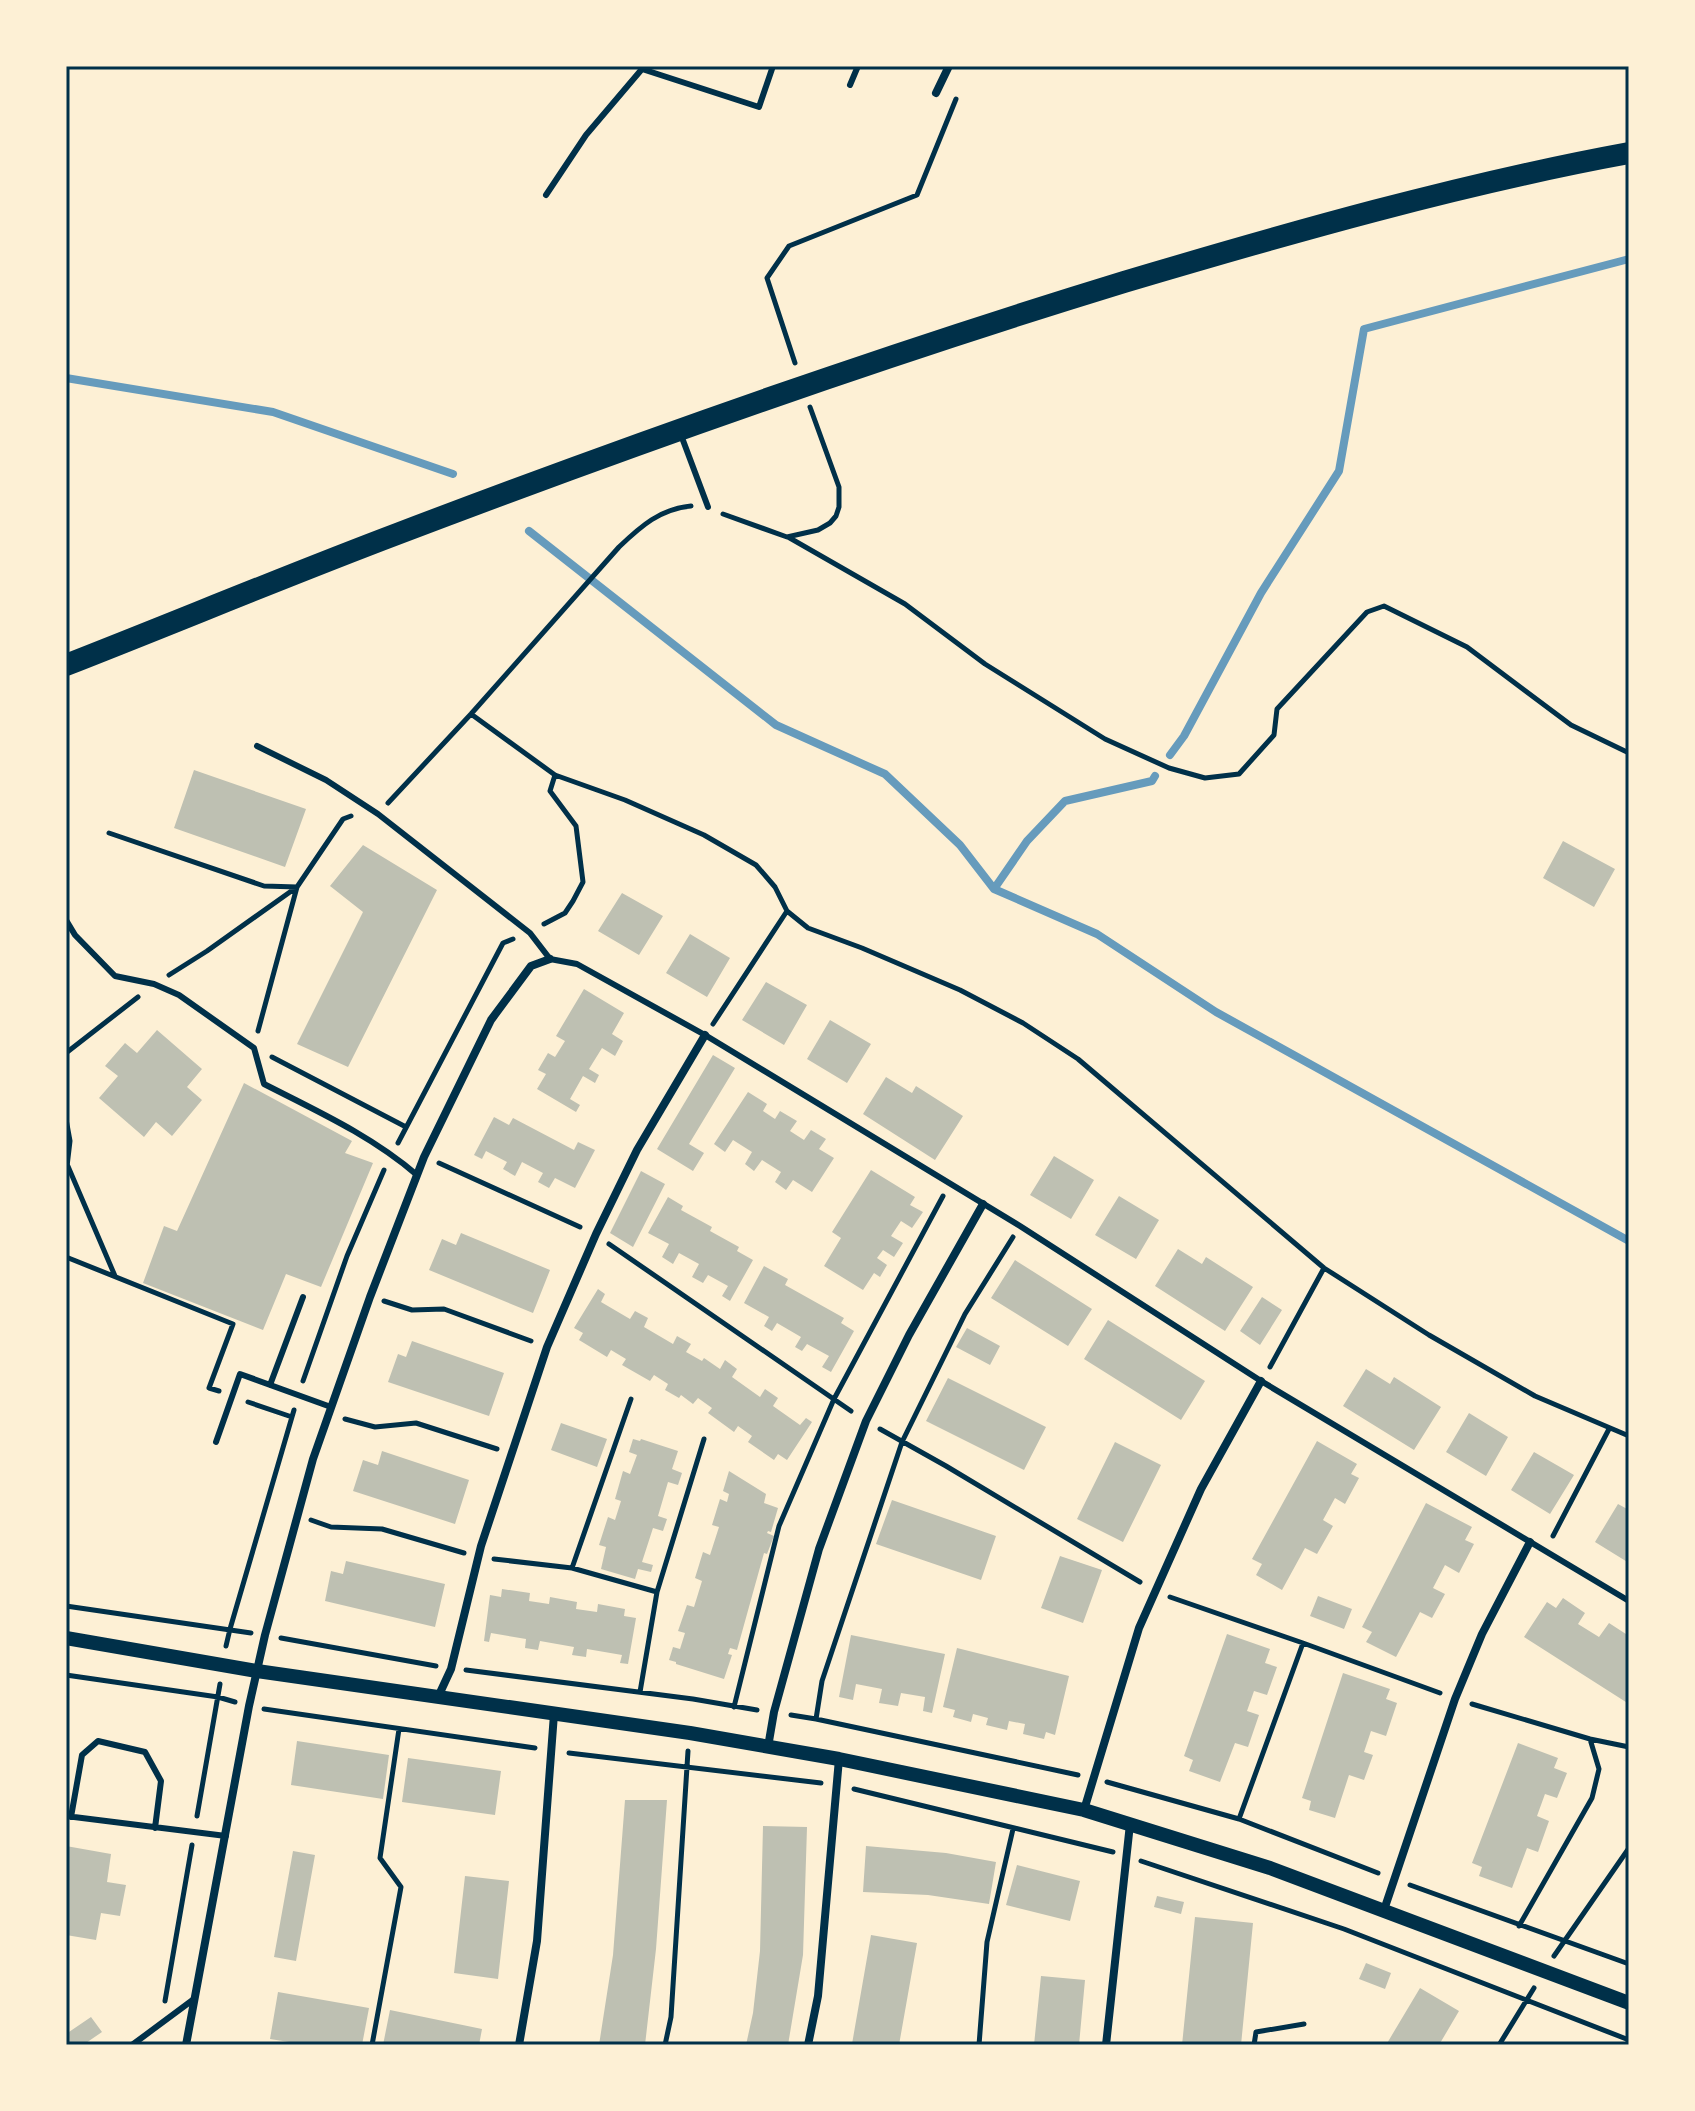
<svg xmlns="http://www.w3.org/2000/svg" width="1695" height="2111" font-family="Inter,sans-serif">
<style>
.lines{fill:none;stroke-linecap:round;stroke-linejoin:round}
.stream{stroke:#669bbc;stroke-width:8}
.building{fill:#bec0b2}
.path{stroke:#003049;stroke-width:5}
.service{stroke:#003049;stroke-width:6}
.minor{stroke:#003049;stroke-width:8}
.tertiary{stroke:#003049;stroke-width:14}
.trunk{stroke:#003049;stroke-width:22}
.neatline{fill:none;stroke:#003049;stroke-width:3}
</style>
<rect width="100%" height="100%" fill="#fdf0d5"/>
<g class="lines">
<path class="stream" d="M66 378 273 412 453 474
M529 531 776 725 885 774 960 845 994 889 1097 934 1216 1012 1629 1241
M1170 755 1184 736 1261 593 1339 471 1364 329 1629 259
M994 889 1027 841 1065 801 1152 781 1155 776"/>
</g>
<path class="building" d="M194 770 306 809 285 867 174 828Z
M1563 841 1615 869 1594 907 1543 878Z
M363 845 437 890 348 1067 297 1044 363 912 330 886Z
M622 893 663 916 639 955 598 931Z
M690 934 730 958 707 997 666 973Z
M766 982 807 1005 784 1045 742 1020Z
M584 989 624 1013 612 1034 623 1041 615 1056 602 1048 589 1069 599 1075 595 1083 583 1076 570 1099 580 1105 576 1112 537 1089 546 1074 538 1070 548 1053 555 1057 565 1041 556 1036Z
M830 1020 871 1044 847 1083 807 1059Z
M157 1030 202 1069 187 1087 202 1100 172 1136 156 1122 144 1137 99 1098 118 1076 105 1066 125 1043 137 1053Z
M713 1055 735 1068 689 1144 704 1153 693 1171 657 1149Z
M886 1077 912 1093 916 1086 963 1116 935 1160 863 1114Z
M244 1083 352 1141 345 1153 373 1163 321 1287 286 1274 263 1330 143 1283 164 1226 177 1231Z
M748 1092 767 1104 763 1111 775 1119 780 1111 797 1121 790 1131 804 1140 811 1130 826 1139 819 1149 834 1158 812 1192 793 1180 786 1190 775 1182 781 1172 762 1160 754 1171 745 1164 752 1152 733 1140 725 1152 714 1144Z
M494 1117 509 1125 513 1118 574 1150 578 1142 595 1150 575 1188 555 1178 549 1188 538 1182 543 1173 522 1162 515 1176 503 1169 507 1162 486 1151 482 1159 474 1155Z
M1054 1156 1094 1180 1071 1219 1030 1195Z
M871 1170 915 1197 910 1205 923 1212 912 1228 901 1221 891 1236 903 1243 894 1257 883 1250 877 1258 887 1265 880 1277 874 1273 863 1290 824 1266 841 1238 832 1232Z
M641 1171 665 1184 633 1247 610 1233Z
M1119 1196 1159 1220 1136 1259 1095 1235Z
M668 1197 683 1206 681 1210 712 1227 710 1231 739 1247 737 1251 753 1260 730 1301 722 1296 728 1286 708 1275 703 1283 692 1277 699 1264 679 1253 673 1264 662 1257 669 1244 648 1233Z
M461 1233 550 1270 533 1313 429 1270 442 1239 456 1245Z
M1178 1249 1202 1264 1206 1257 1253 1287 1225 1331 1155 1286Z
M1015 1260 1092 1309 1068 1346 991 1298Z
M764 1266 788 1279 785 1285 844 1318 841 1323 854 1331 831 1372 822 1367 829 1356 807 1344 802 1351 795 1347 801 1337 777 1323 772 1331 764 1326 769 1317 744 1303Z
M598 1289 605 1294 601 1302 630 1319 635 1311 648 1318 644 1327 673 1344 677 1336 691 1344 686 1352 702 1361 704 1358 720 1369 725 1360 737 1369 732 1377 760 1397 765 1389 778 1398 773 1406 800 1425 806 1418 812 1422 787 1460 778 1454 774 1460 748 1442 752 1436 738 1426 734 1432 708 1413 712 1408 698 1398 693 1404 681 1395 679 1398 665 1390 668 1384 654 1375 650 1381 622 1365 626 1359 611 1350 607 1357 579 1340 583 1333 574 1328Z
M1262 1297 1282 1310 1260 1345 1240 1331Z
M1108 1320 1205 1381 1181 1420 1084 1359Z
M967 1328 1000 1346 990 1365 956 1347Z
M412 1341 504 1373 489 1416 388 1382 398 1354 406 1357Z
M1366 1369 1390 1384 1394 1377 1441 1407 1414 1450 1343 1406Z
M948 1378 1046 1427 1024 1470 926 1421Z
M1469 1413 1508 1437 1486 1476 1446 1452Z
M561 1423 607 1439 597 1467 551 1450Z
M633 1439 640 1441 641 1439 678 1451 672 1469 682 1473 678 1485 668 1482 658 1516 667 1519 663 1531 653 1528 642 1562 653 1565 651 1572 638 1569 635 1579 601 1569 606 1547 599 1545 608 1517 615 1520 621 1501 615 1499 623 1471 630 1474 637 1455 629 1452Z
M1317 1441 1357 1464 1351 1474 1359 1478 1345 1504 1335 1498 1323 1520 1333 1526 1317 1554 1305 1548 1282 1590 1256 1575 1262 1564 1252 1559Z
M1115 1442 1161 1465 1123 1542 1077 1519Z
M382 1451 469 1480 455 1524 353 1491 363 1460 378 1465Z
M1534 1452 1574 1475 1550 1514 1511 1490Z
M729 1471 766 1494 764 1503 778 1508 771 1532 768 1531 767 1533 774 1536 767 1554 764 1553 737 1650 730 1648 728 1654 732 1655 724 1679 676 1664V1662L669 1660 673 1647 680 1649 685 1633 678 1631 687 1605 694 1607 702 1581 695 1578 703 1552 710 1555 719 1527 712 1525 720 1499 727 1502 729 1494 723 1491Z
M892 1500 996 1536 981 1580 876 1544Z
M1426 1503 1472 1527 1465 1540 1474 1544 1459 1573 1445 1565 1433 1588 1445 1594 1432 1618 1420 1612 1396 1657 1366 1642 1372 1632 1362 1627Z
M1618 1504 1629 1510V1563L1595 1542Z
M1060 1556 1102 1570 1083 1623 1041 1608Z
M346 1561 445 1584 435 1627 325 1601 331 1571 343 1574Z
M502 1589 530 1593 529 1601 549 1604 550 1597 577 1602 576 1609 597 1612 598 1604 625 1609 624 1616 636 1618 628 1664 620 1663 622 1655 587 1649 586 1657 572 1655 574 1647 540 1641 538 1650 525 1648 526 1639 491 1633 489 1642 484 1641 490 1595 501 1597Z
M1318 1596 1352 1609 1344 1629 1310 1616Z
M1563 1598 1585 1613 1578 1624 1599 1637 1609 1623 1629 1636V1646L1627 1649 1629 1650V1704L1524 1637 1547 1602 1556 1608Z
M1227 1634 1270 1649 1265 1663 1277 1667 1267 1695 1254 1691 1247 1711 1259 1715 1248 1747 1235 1743 1220 1782 1189 1771 1193 1760 1184 1756Z
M851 1635 945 1654 932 1713 923 1711 925 1697 901 1693 898 1706 879 1703 882 1689 856 1684 853 1700 839 1697Z
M957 1648 1069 1676 1055 1735 1046 1732 1044 1739 1023 1734 1025 1724 1009 1721 1007 1730 986 1725 988 1718 973 1714 971 1722 953 1717 955 1710 943 1707Z
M1343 1673 1390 1689 1386 1699 1397 1703 1386 1736 1371 1731 1364 1752 1373 1755 1364 1780 1349 1775 1335 1818 1309 1810 1311 1801 1302 1798Z
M297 1741 389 1755 383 1799 291 1785Z
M1518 1743 1558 1758 1554 1768 1567 1773 1557 1798 1545 1794 1537 1816 1549 1821 1538 1852 1527 1848 1512 1888 1479 1876 1482 1867 1472 1863Z
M408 1758 501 1771 495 1815 402 1802Z
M625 1800H667L656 1949 645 2045H599L613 1955Z
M763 1826 807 1827 803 1955 788 2045H746L753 2013 760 1951Z
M66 1846 111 1854 107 1882 126 1885 120 1916 101 1913 96 1940 66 1935Z
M866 1846 946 1853 996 1862 989 1904 928 1895 863 1892Z
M293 1851 315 1855 296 1961 274 1957Z
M1017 1865 1080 1881 1070 1921 1006 1905Z
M465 1876 509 1881 498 1979 454 1973Z
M1157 1896 1184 1902 1181 1914 1154 1907Z
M1195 1917 1253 1923 1241 2045H1182Z
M871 1935 917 1943 899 2045 852 2044Z
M1366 1963 1391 1973 1385 1989 1359 1979Z
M1041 1976 1085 1980 1079 2045H1034Z
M1420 1988 1459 2011 1439 2045H1386Z
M278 1992 369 2008 362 2045H308L270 2039Z
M390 2010 482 2029 479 2045H383Z
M91 2017 102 2032 83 2045H67L66 2034Z"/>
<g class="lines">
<path class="path" d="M795 363 767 278 789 246 917 195 956 99
M723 514 787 537 818 530 830 523 836 516 839 507V487L810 407
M788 537 905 604 985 664 1105 739 1169 768 1205 778 1239 774 1274 735 1277 709 1367 612 1384 606 1467 647 1571 725 1629 753
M471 714 555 775 625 800 704 835 756 865 775 887 787 911 808 928 862 948 960 990 1023 1023 1078 1059 1324 1268 1429 1335 1535 1396 1629 1436
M388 803 471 714 619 547C641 526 660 509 691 506
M109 833 264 886 297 887 258 1031
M544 924 565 913 573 901 583 882 576 826 550 791 555 775
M169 975 207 951 297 887 343 819 351 816
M713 1024 787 911
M66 1053 138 997
M272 1057 406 1127
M66 1119 70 1141 66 1175
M398 1143 503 943 513 939
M439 1163 580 1227
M67 1164 115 1276
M609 1244 851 1411
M66 1257 233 1324 209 1388 219 1391
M384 1301 412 1310 444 1309 531 1341
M1270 1367 1324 1268
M303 1381 347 1256 384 1170
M248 1402 292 1417
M345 1419 375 1427 416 1423 497 1449
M880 1429 946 1466 1140 1582
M311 1520 331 1527 382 1529 464 1553
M1553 1536 1609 1429
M494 1559 572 1568 657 1592
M572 1568 631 1399
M1170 1597 1303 1643 1440 1693
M66 1606 251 1633
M281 1638 436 1666
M226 1646 230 1629 294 1410
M466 1670 693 1699 757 1710
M66 1675 218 1697 235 1702
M640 1692 657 1592 704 1439
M1472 1704 1590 1739 1629 1747
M734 1707 779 1526 834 1399 943 1196
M264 1709 535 1748
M791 1715 816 1719 1078 1775
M816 1719 822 1681 902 1442 965 1314 1013 1237
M569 1753 821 1783
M1107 1782 1239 1819 1378 1873
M854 1789 1113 1852
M197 1816 220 1684
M1239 1819 1303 1643
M1141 1861 1344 1929 1629 2040
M1410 1885 1629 1964
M1519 1926 1592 1798 1599 1769 1590 1739
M1554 1956 1629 1848
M165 2001 192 1845
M372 2045 401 1887 380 1858 399 1729
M665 2045 671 2017 688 1751
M979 2045 987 1942 1013 1829
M1254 2045 1256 2032 1304 2024
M1499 2045 1534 1988"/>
<path class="service" d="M643 66 642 69 759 107 773 66
M850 85 858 66
M546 195 586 135 642 69
M681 435 708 507
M257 746 326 780 378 814 530 933 550 959 577 964 705 1035 1020 1226 1261 1381 1629 1601
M66 920 75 935 115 976 154 984 179 995 254 1048 264 1084C317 1111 372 1136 417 1175
M270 1385 303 1297
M216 1442 240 1374 331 1407
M66 1816 226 1836
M71 1817 82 1755 98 1741 145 1752 161 1781 155 1828
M132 2045 194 1999"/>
<path class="minor" d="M936 93 949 66
M438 1697 451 1669 481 1546 547 1347 596 1234 637 1150 705 1035
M768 1747 774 1712 819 1549 866 1421 909 1335 983 1204
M1084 1810 1139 1628 1201 1489 1261 1381
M1384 1910 1455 1699 1482 1634 1530 1542
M186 2045 249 1706 265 1635 313 1459 370 1297 424 1157 491 1020 531 966 550 959
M519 2045 537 1941 554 1714
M808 2045 818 1996 839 1759
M1106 2045 1130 1824"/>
<path class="tertiary" d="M66 1638 257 1671 690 1733 839 1759 1084 1810 1270 1868 1629 2003"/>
<path class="trunk" d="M66 665C176 622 286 576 397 534 636 443 879 357 1124 282 1289 233 1460 184 1629 153"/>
</g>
<rect width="1695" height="2111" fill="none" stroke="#fdf0d5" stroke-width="136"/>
<rect x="68" y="68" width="1559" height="1975" class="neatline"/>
</svg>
